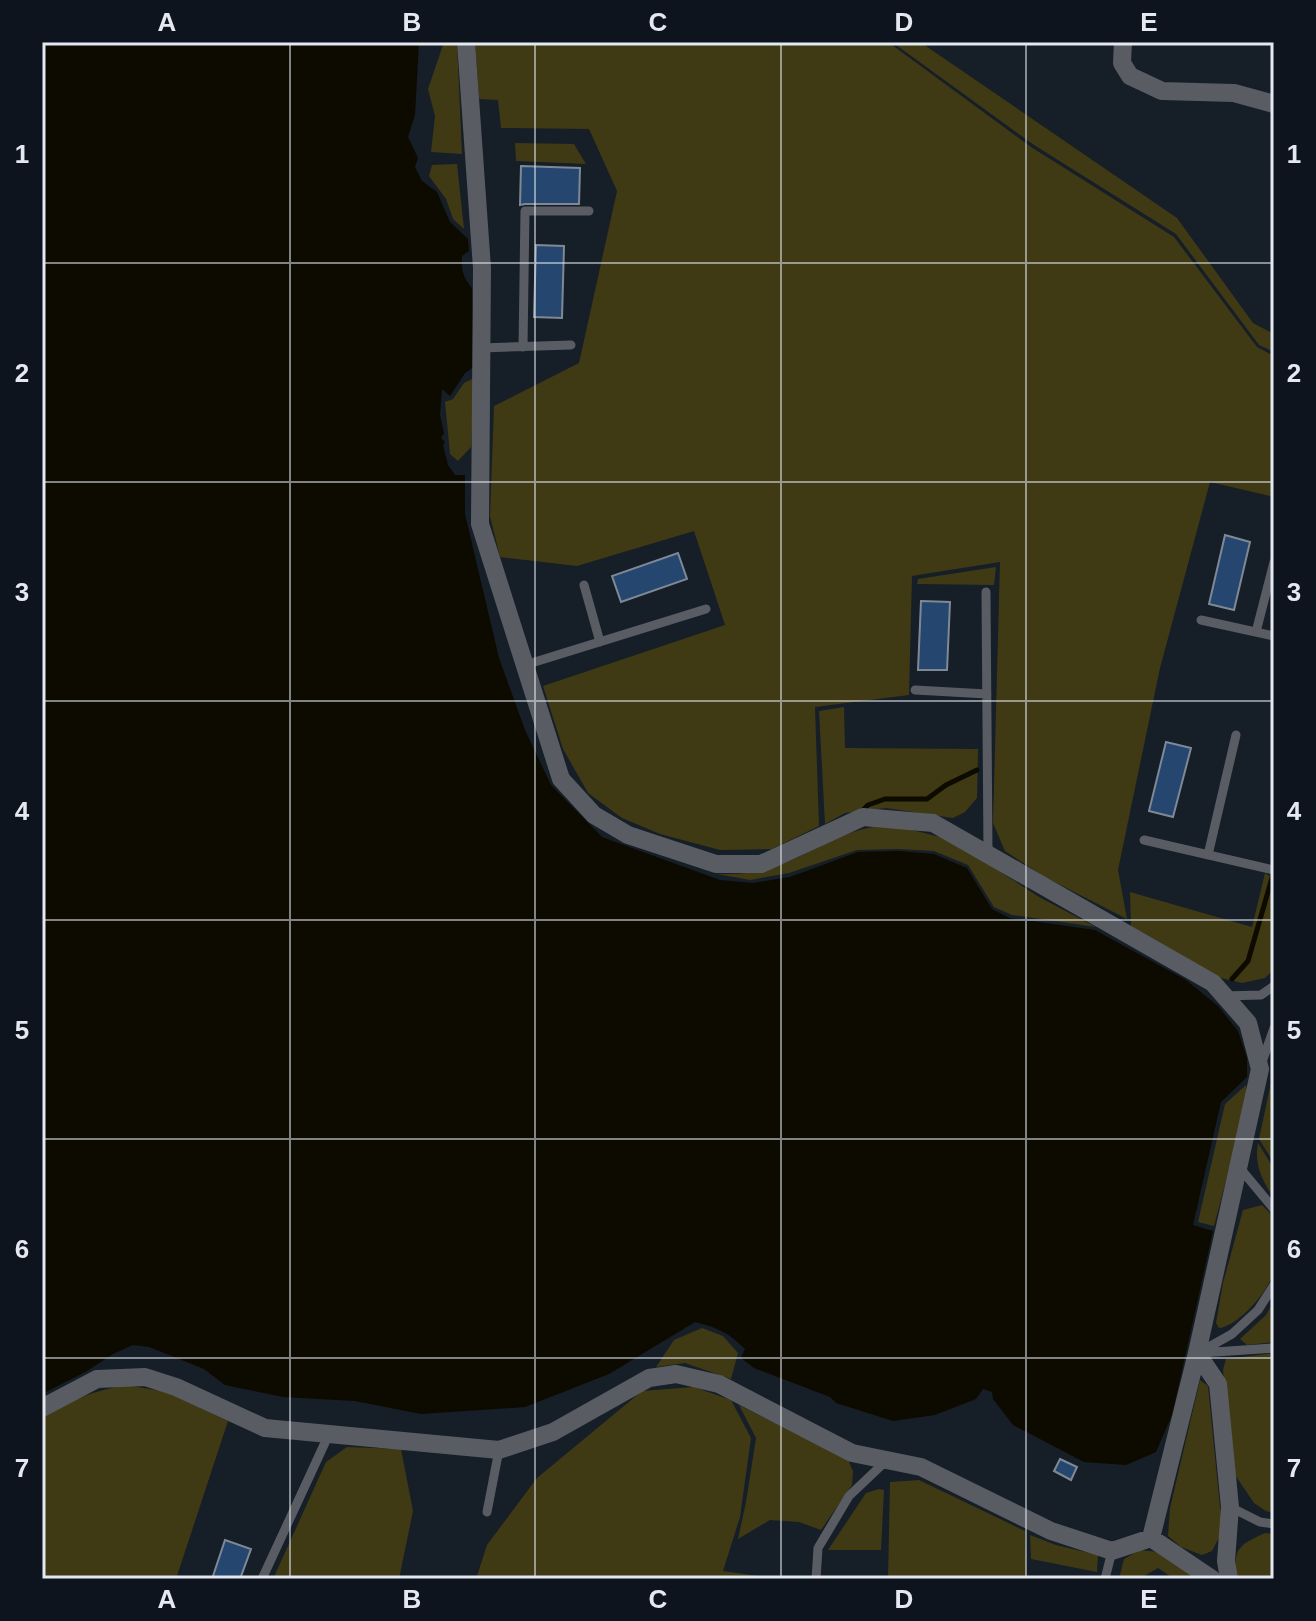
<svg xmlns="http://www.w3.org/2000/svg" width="1316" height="1621" font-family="Arial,sans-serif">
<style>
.green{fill:#3f3a14}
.water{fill:#0d0a00}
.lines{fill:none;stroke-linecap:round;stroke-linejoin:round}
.stream{stroke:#0d0a00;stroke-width:5}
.building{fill:#25466e;stroke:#7f8996;stroke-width:2}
.service{stroke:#595d63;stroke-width:9}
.minor{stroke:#595d63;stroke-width:18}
.grid{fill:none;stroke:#e4e9f1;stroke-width:2;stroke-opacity:0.55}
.neatline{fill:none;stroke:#e4e9f1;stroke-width:3}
.grid-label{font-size:26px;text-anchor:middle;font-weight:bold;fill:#e4e9f1}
</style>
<rect width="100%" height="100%" fill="#161e28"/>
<path class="green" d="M444 42H457L462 154 431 152 435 116 428 89Z
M475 42H888L1031 147 1174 237 1257 347 1274 356V497L1210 482 1160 668 1118 870 1127 919 1043 876 1005 851 993 823 1000 562 912 576 909 695 815 707 819 826 772 849 720 850 660 834 622 818 588 793 563 749 543 686 725 625 694 531 577 566 500 557 490 516 494 406 579 363 617 191 589 129 501 128 498 100 479 99Z
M892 42H920L1177 218 1253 323 1274 334V352L1259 345 1176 234 1034 145Z
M515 143 574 144 586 164 516 161Z
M457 164 464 229 453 219 446 199 429 176 432 165Z
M474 378 471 447 458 461 450 454 445 402 453 399 464 383Z
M996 567 994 585 917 584 918 579Z
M844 707 845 748 978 749 977 798 965 812 953 818 886 808 845 813 825 824 819 711Z
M873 827 904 828 940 837 973 854 1039 897 1096 927 1012 915 994 907 968 865 934 851 898 849 857 850 789 873 750 880 717 874C736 874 755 874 773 867 809 856 834 834 873 827Z
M1265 873 1274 879V969L1265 978 1242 983 1221 978 1131 926 1130 892 1252 927Z
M1274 1068V1163L1259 1139Z
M1246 1085 1247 1101 1214 1226 1198 1222 1225 1104Z
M1258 1143 1274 1169V1198C1262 1181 1254 1164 1258 1143Z
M1262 1205 1274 1217C1274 1234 1276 1252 1274 1269 1272 1288 1238 1327 1219 1328L1216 1323 1223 1283 1243 1210Z
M1274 1301V1342L1247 1345 1240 1339 1266 1315Z
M702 1328 723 1336 738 1353 731 1379 685 1363 656 1367 674 1340Z
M1274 1353V1513L1266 1511 1254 1503 1235 1475 1223 1370 1226 1359Z
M1200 1380 1208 1386 1221 1517 1220 1536 1212 1551 1202 1555 1181 1547 1168 1536 1170 1508Z
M126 1385 167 1392 228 1421 176 1579H42V1418C72 1400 92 1391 126 1385Z
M694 1387 731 1400 751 1438 740 1517 723 1571 765 1577V1579H476L487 1545 537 1478 642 1391Z
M739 1405 848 1460 853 1471 852 1485 821 1530 799 1522 770 1520 738 1539 746 1502 756 1438Z
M347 1447 401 1449 413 1511 399 1579H273L326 1462Z
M919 1480 1025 1531 1026 1579H888L890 1482Z
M879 1489 884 1490 881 1550H828L866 1493Z
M1265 1533 1274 1534V1579H1236C1234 1548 1237 1546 1265 1533Z
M1030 1535 1056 1545 1098 1555 1097 1572 1031 1559Z
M1140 1550 1158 1552 1198 1579H1174L1158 1568 1139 1579H1119L1124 1559Z"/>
<path class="water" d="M42 42H419L415 115 408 137 418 158 415 167 422 181 437 192 450 222 468 239 469 251 462 256C461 270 463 277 472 288L475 366 465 373 450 396 442 389 440 415 444 433 441 438 445 442 443 445 448 465 455 475H465V514L499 658 525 730 551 785 602 837 720 880 753 883 790 877 858 852 899 851 934 854 967 868 992 909 1010 918 1095 930 1186 980 1218 1006 1238 1031 1247 1058V1077L1221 1102 1193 1225 1213 1231 1172 1415 1156 1452 1126 1465 1084 1462 1013 1425 993 1399 992 1392 983 1389 976 1399 935 1415 893 1421 836 1403 830 1397 754 1368 741 1358 745 1349C728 1332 718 1328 695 1322L609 1374 525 1407 421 1414 355 1401 283 1397 225 1385 204 1369 149 1347 133 1345 113 1354 87 1371 42 1394Z"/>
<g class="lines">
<path class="stream" d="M862 811 868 805 885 799H927L946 785 977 770
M1232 979 1248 961 1272 878"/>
</g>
<path class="building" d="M521 166 580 168 579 204H525L520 205Z
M536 245 564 246 562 318 534 317Z
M1225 535 1250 542 1234 610 1209 604Z
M678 553 687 579 621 602 612 576Z
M921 601 950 602 947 670H918Z
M1166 742 1191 748 1173 817 1149 811Z
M1060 1459 1077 1467 1071 1480 1054 1471Z
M225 1540 251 1549 240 1579H212Z"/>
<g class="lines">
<path class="service" d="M523 347 525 211H589
M481 348 571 345
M584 585 600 642
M986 592 988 853
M1201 620 1274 636
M1256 632 1274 562
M525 665 706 609
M915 690 987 694
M1144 840 1274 870
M1208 855 1236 735
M1224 996 1261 995 1274 986
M1262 1062 1274 1028
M1239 1167 1274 1209
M1200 1352 1232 1334 1258 1310 1274 1285
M1200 1353 1274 1348
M1230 1507 1260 1522 1274 1524
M487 1512 499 1450
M262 1579 329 1434
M816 1579 818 1548 849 1496 887 1460
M1105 1579 1112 1551"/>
<path class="minor" d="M1123 42 1122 63 1130 76 1162 91 1234 93 1274 104
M1197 1353 1218 1384 1230 1507 1226 1561 1229 1579
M42 1408 97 1379 145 1377 176 1387 265 1428 499 1450 553 1432 649 1378 676 1374 719 1384 852 1453 921 1467 1051 1531 1112 1551 1151 1538 1197 1353 1260 1069 1248 1023 1213 983 933 823 863 817 761 864H716L628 835 594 815 561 779 480 524 482 268 466 42
M1151 1538 1212 1579"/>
</g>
<path class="grid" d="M290 42V1579M535 42V1579M781 42V1579M1026 42V1579M42 263H1274M42 482H1274M42 701H1274M42 920H1274M42 1139H1274M42 1358H1274"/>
<rect width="1316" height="1621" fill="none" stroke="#0d141e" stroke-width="88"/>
<rect x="44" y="44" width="1228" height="1533" class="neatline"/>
<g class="grid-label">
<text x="167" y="31">A</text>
<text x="412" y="31">B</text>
<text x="658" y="31">C</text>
<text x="904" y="31">D</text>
<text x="1149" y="31">E</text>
<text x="22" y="163">1</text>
<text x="1294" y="163">1</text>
<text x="22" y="382">2</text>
<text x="1294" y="382">2</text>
<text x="22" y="601">3</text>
<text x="1294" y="601">3</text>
<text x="22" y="820">4</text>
<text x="1294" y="820">4</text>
<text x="22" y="1039">5</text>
<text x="1294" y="1039">5</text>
<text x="22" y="1258">6</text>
<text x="1294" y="1258">6</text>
<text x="22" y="1477">7</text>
<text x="1294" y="1477">7</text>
<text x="167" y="1608">A</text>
<text x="412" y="1608">B</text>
<text x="658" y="1608">C</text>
<text x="904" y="1608">D</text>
<text x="1149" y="1608">E</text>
</g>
</svg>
